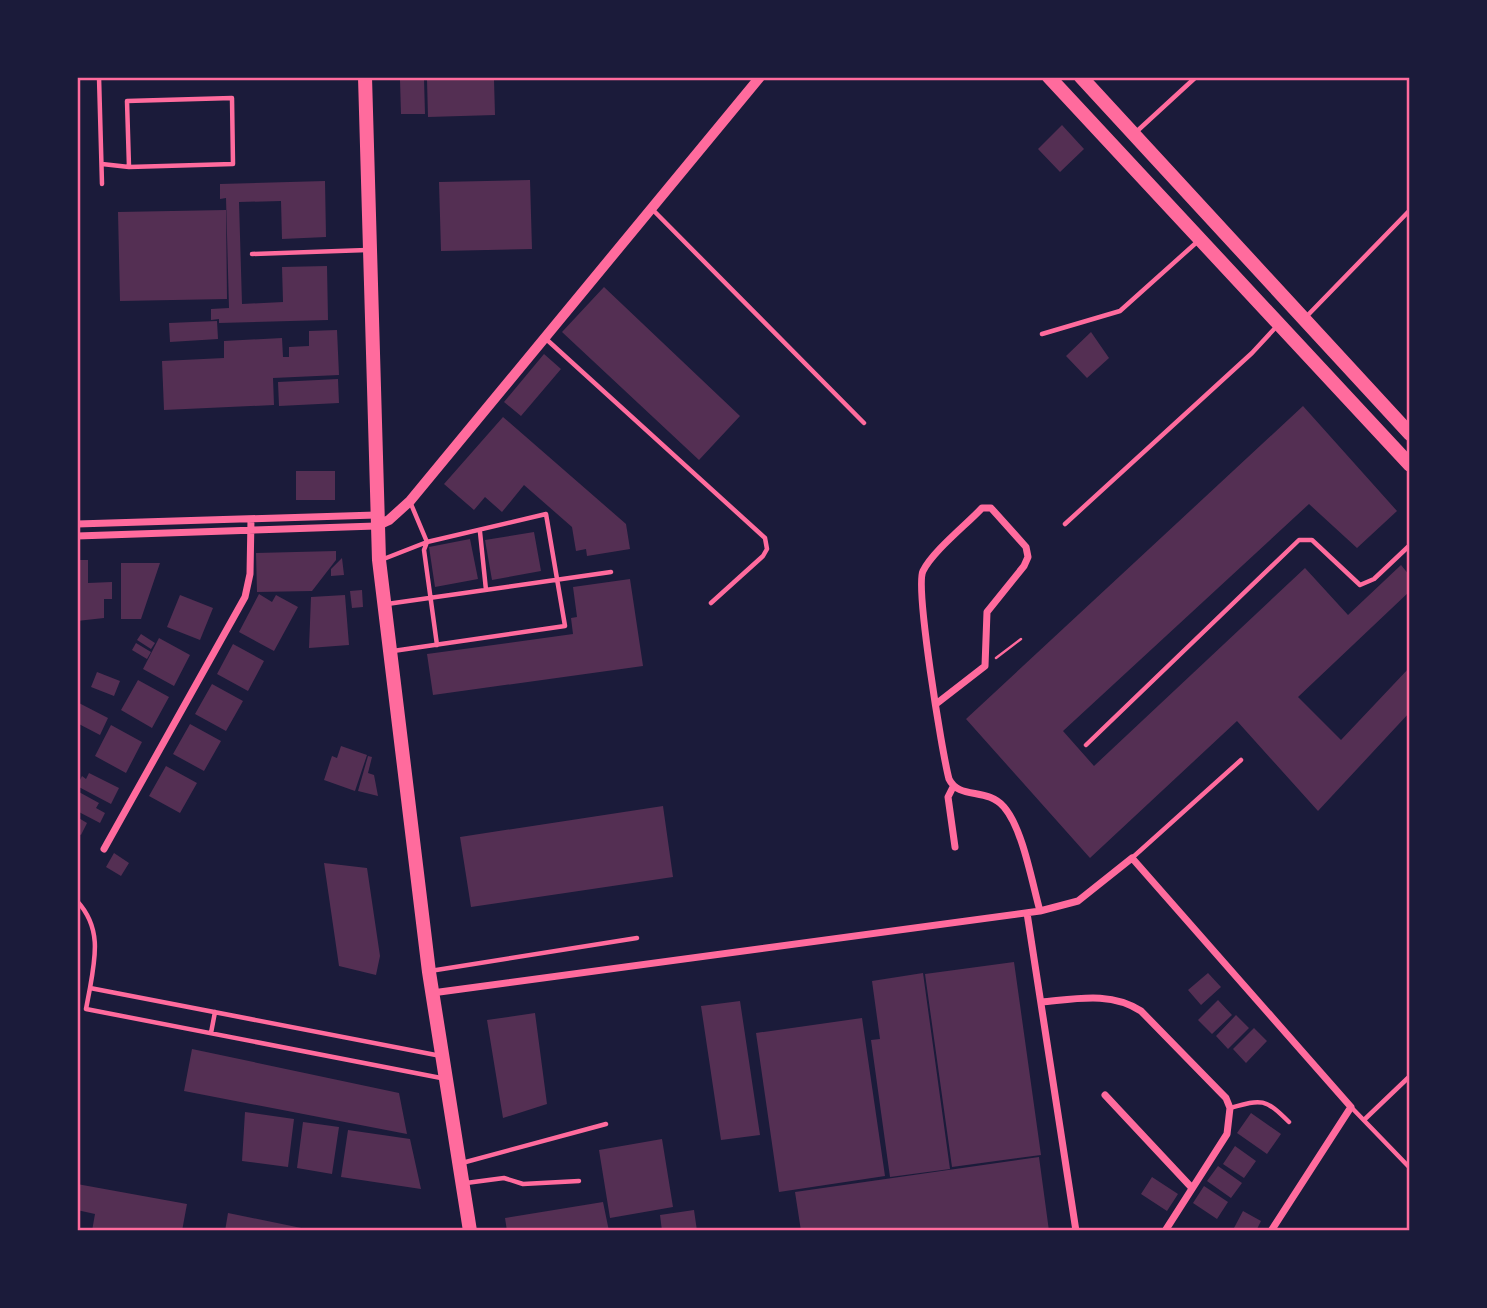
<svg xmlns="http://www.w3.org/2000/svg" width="1487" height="1308" font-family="Spectral,serif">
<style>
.building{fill:#542f53}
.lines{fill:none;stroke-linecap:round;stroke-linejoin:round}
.path{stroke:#ff6b9d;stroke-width:2.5}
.service{stroke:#ff6b9d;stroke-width:4.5}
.minor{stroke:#ff6b9d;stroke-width:7}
.tertiary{stroke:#ff6b9d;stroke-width:10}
.primary{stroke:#ff6b9d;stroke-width:14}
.neatline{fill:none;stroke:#ff6b9d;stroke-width:2.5}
</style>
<rect width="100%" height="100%" fill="#1b1b3a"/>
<path class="building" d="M424 79 425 114H401L400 80Z
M471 79 494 80 495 115 428 117 427 80Z
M1062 125 1084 149 1060 172 1038 149Z
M530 180 532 249 441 251 439 182Z
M325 181 326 237 282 239 281 201 239 202 242 304 283 302 282 267 327 266 328 320 219 323V319L211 320V309L229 308 226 198 220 199V184Z
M226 210 227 299 120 301 118 212Z
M604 287 740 416 699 460 562 332Z
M217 321 218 339 170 342 169 323Z
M337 330 339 375 273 378 274 405 164 410 162 361 224 358V341L282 338 283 357H289V347L309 346V331Z
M1091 332 1109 358 1087 378 1066 356Z
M544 354 561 369 521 416 504 402Z
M338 379 339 403 279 406 278 382Z
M1303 406 1397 511 1357 548 1309 504 1063 731 1094 766 1305 568 1348 615 1401 565 1410 576V591L1298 697 1341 740 1410 667V712L1318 811 1237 721 1090 858 966 719Z
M503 417 626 524 630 549 587 556 586 549 576 551 572 527 524 485 502 512 485 497 474 510 444 484Z
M296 471H335V500H296Z
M534 532 541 571 492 580 485 540Z
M470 539 478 579 435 587 429 547Z
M336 551V560L312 591 257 592 256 553Z
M342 558 344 575 331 576V569Z
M77 560H88V583L112 582V599H104V618L77 621Z
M121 563H160L141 619H121Z
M630 579 643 666 433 695 427 654 573 634 571 618 577 617 573 587Z
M362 590 363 607 352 608 350 591Z
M259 594 272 602 276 595 298 607 274 651 239 632Z
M180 595 213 608 200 640 167 627Z
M345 595 349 645 309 648 311 597Z
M141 634 155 643 151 649 137 640Z
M159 638 190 655 174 686 143 669Z
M136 643 151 652 147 659 132 650Z
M233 644 264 661 248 691 217 674Z
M97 672 120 681 114 696 91 687Z
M138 680 169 697 152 728 121 710Z
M212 684 243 701 226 731 195 714Z
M77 702 108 718 100 735 77 723Z
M190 724 221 741 204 771 173 754Z
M111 725 142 742 126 773 95 756Z
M341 746 367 755 355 791 324 780 332 756 337 758Z
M368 756 372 757 368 773 374 775 378 796 358 791Z
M166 766 197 783 180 813 149 796Z
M89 773 119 788 111 804 77 786 82 776 86 779Z
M79 792 99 803 96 808 105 813 100 823 77 811Z
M663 806 673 877 471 907 460 837Z
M77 817 87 823 81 835 77 833Z
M114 853 129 863 121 876 106 867Z
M324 863 367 868 380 956 376 975 339 966Z
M1014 962 1041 1155 952 1167 925 974Z
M923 973 950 1169 890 1177 871 1040 880 1039 872 981Z
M1208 973 1221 987 1201 1005 1188 990Z
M1218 1000 1232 1015 1212 1034 1198 1020Z
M740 1001 760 1135 721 1140 701 1006Z
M535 1013 547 1104 503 1118 487 1020Z
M1236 1015 1249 1028 1228 1049 1216 1036Z
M862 1018 885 1176 779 1192 756 1033Z
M1254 1028 1267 1041 1246 1063 1233 1049Z
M192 1049 399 1093 407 1134 184 1091Z
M245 1112 294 1119 288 1167 242 1161Z
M1251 1113 1281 1134 1267 1154 1237 1133Z
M303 1122 339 1127 332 1174 297 1168Z
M348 1130 410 1139 421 1189 341 1177Z
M662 1139 673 1207 610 1218 599 1150Z
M1235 1146 1256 1161 1244 1178 1223 1164Z
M1039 1157 1049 1231H801L795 1192Z
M1218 1166 1242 1183 1231 1198 1207 1181Z
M1152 1177 1178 1194 1167 1211 1141 1194Z
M77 1184 187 1204 182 1231H92L95 1214 77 1210Z
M1204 1186 1228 1202 1217 1219 1193 1203Z
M603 1202 609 1231H507L505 1218Z
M694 1210 697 1231H662L660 1215Z
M1243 1211 1261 1221 1256 1231 1234 1228Z
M228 1213 311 1230V1231H225Z"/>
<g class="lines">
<path class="path" d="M996 658 1021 639"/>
<path class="service" d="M99 77 102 184
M1135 133 1196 77
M102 164 129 167 233 164 232 98 127 101 129 167
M652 209 864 423
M252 254 367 250
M1306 317 1410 210
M1042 334 1120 311 1197 242
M545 338 765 538 767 549 763 556 711 603
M411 504 427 542 424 550 437 645
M1065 524 1252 353 1276 327
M480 532 486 590
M381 560 427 542 546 514 565 626 393 651
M387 604 611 572
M1086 745 1299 540H1312L1360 585 1374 579 1410 545
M1132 858 1241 760
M77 901C101 927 96 955 90 988
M430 971 637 938
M211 1033 215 1012
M441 1056 90 988 86 1009 441 1078
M1351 1107 1410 1168
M1230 1108C1262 1099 1265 1098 1289 1122
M1365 1119 1410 1076
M462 1163 606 1124
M466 1183 504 1178 523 1184 579 1181"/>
<path class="minor" d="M77 524 376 515
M77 536 376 526
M936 704 985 666 987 612 1024 566 1028 557 1026 547 991 508H982C966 525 933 551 923 571 915 587 942 753 949 779 959 800 987 787 1004 807 1023 829 1032 883 1040 911
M953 787 948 797 955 847
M104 849 245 597 250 574 251 519
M1027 913 1076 1231
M432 993 1040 911 1078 901 1132 858 1351 1107 1271 1231
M1041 1002C1075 999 1111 991 1141 1011L1226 1098 1230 1108 1227 1134 1165 1231
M1105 1095 1192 1188"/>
<path class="tertiary" d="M376 526 389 520 410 501 760 77"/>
<path class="primary" d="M365 77 379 560 429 972 470 1231
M1049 77 1410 465
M1081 77 1410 434"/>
</g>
<rect width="1487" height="1308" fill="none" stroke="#1b1b3a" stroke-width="158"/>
<rect x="79" y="79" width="1329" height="1150" class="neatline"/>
</svg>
